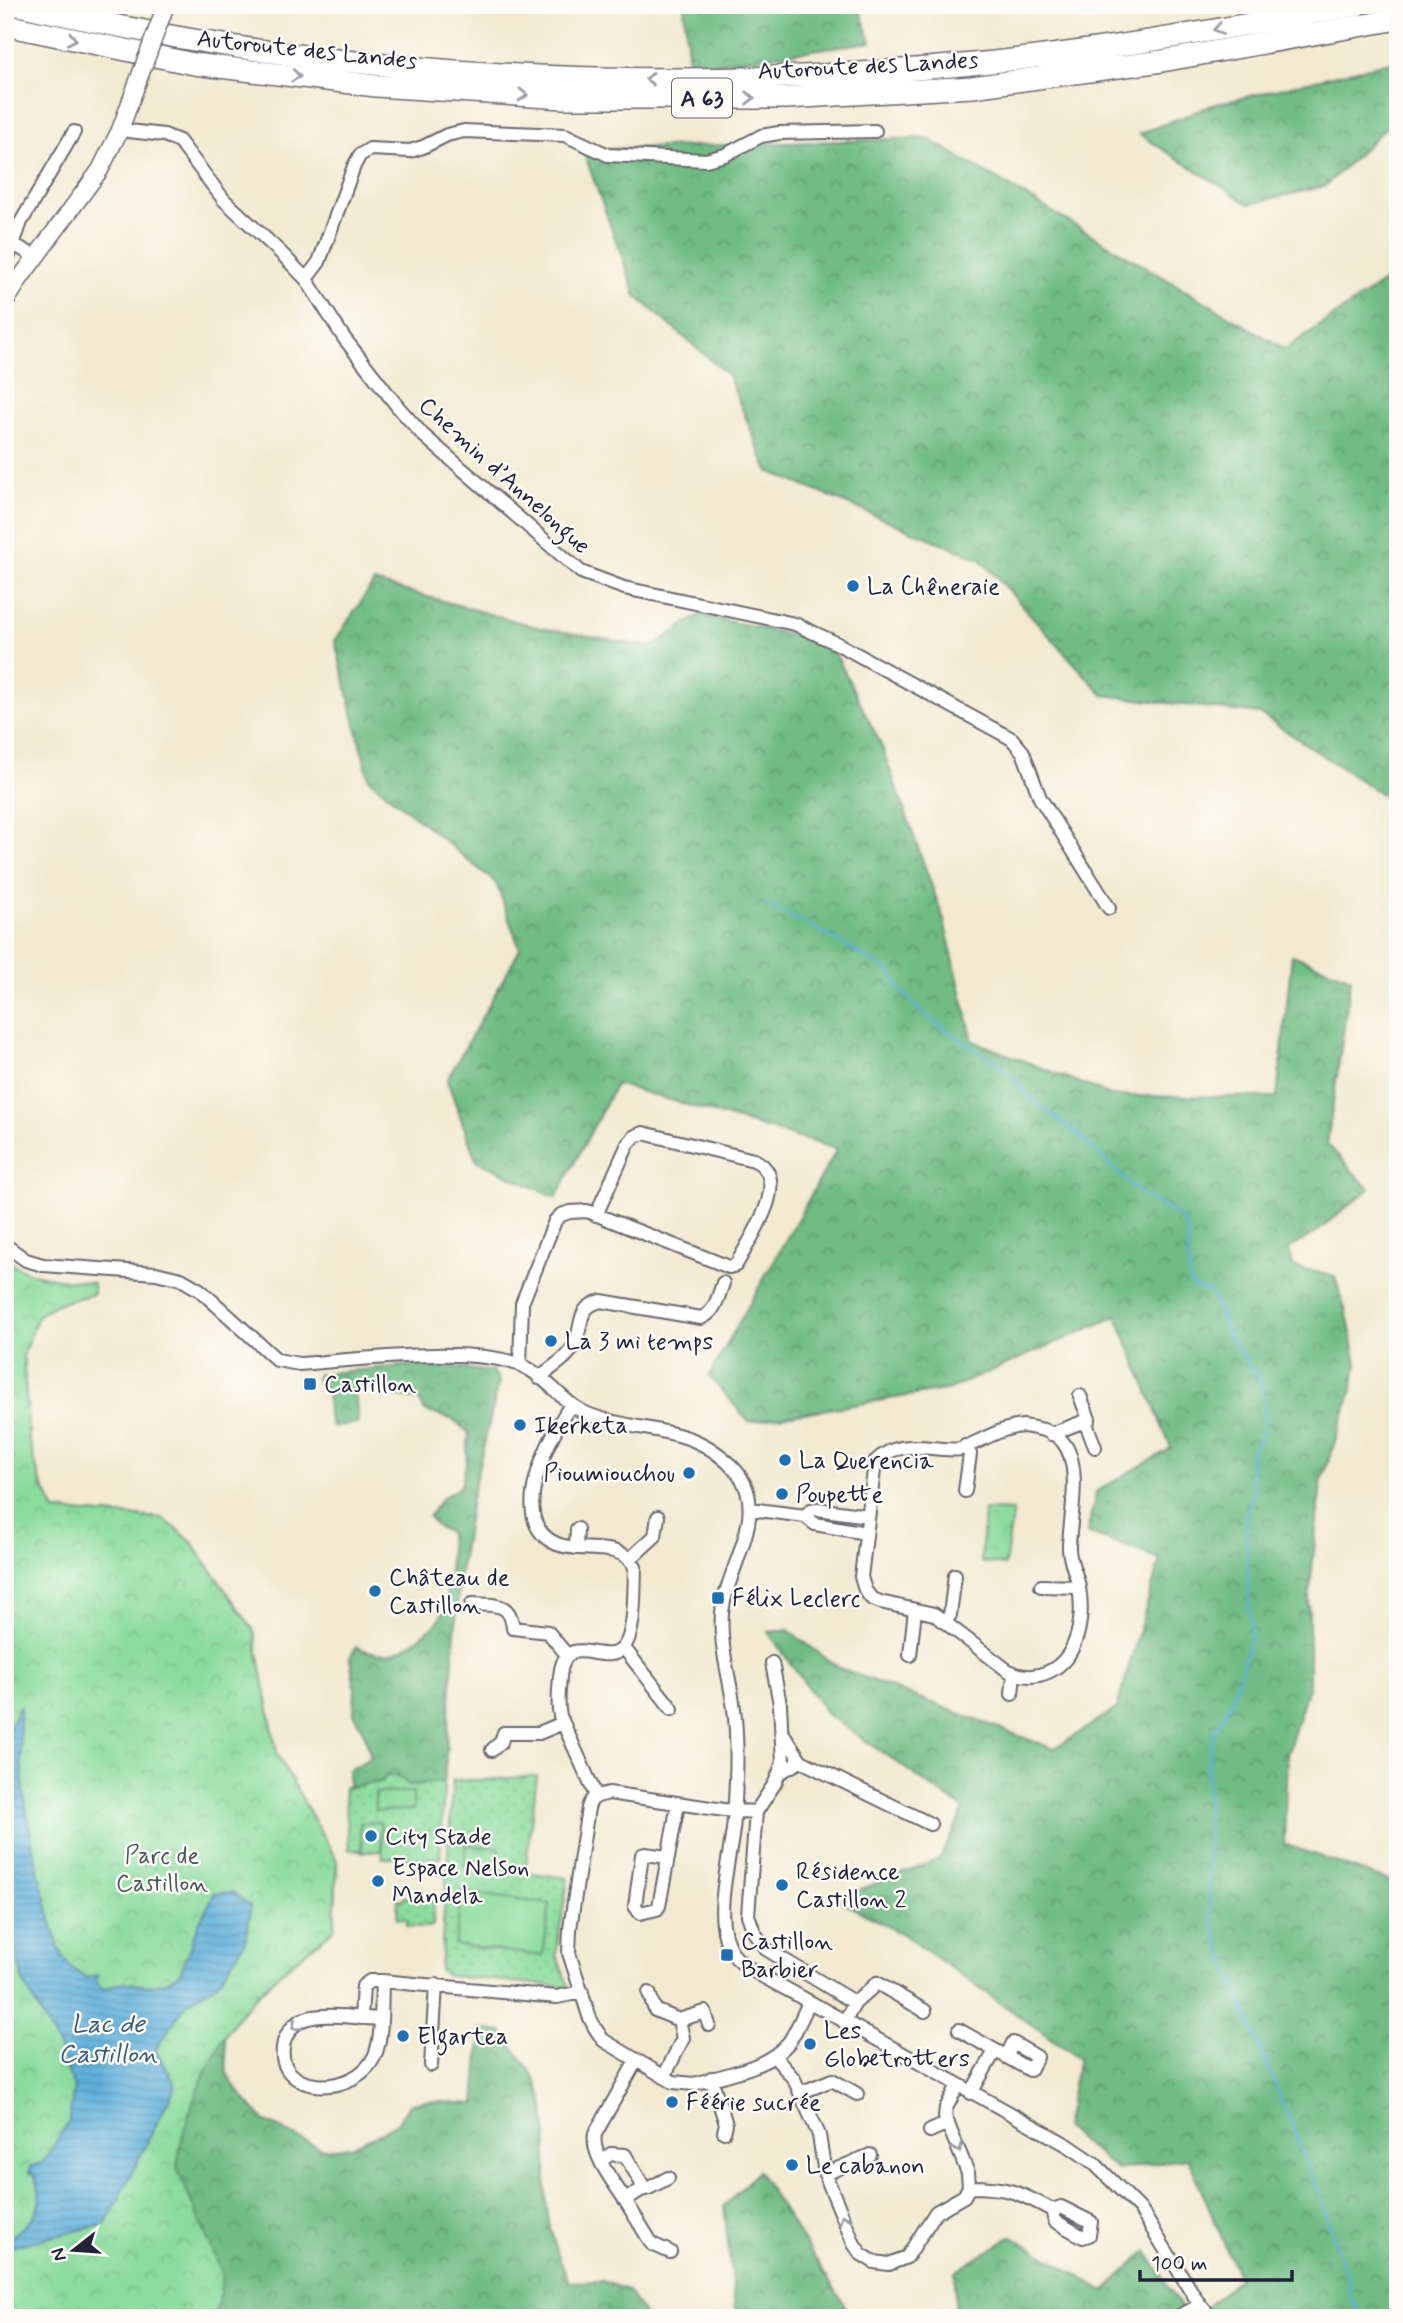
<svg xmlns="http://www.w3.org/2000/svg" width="1403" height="2323" font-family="Mynerve,sans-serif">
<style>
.grass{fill:url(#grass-dots);stroke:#567f6c;stroke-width:2}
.forest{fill:url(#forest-crowns);stroke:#496f60;stroke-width:2}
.park{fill:url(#park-crowns);stroke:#567f6c;stroke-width:2}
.garden{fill:#8bdc9d;stroke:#567f6c;stroke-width:2}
.water{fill:url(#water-rules);stroke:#41698b;stroke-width:2}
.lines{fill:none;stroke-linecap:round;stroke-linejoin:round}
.stream{stroke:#60b0db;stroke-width:2.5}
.street-casing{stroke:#6b686f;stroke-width:16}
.secondary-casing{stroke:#6b686f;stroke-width:19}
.highway-casing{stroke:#6b686f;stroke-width:24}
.street{stroke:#fff;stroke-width:12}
.secondary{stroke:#fff;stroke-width:16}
.highway{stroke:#fff;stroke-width:21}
.secondary-bridge-casing{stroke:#6b686f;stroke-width:19;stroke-linecap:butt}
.secondary-bridge{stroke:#fff;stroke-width:16}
.oneway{stroke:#9c9ca7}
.poi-dot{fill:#1f6fb2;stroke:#fdfcf7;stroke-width:2.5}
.labels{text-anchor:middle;stroke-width:5;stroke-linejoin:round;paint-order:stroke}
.shield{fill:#fdfcf7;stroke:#646373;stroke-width:2}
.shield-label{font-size:23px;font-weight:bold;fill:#22223b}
.street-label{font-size:24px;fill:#22223b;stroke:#fdfcf7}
.poi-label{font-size:24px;fill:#22223b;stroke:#fdfcf7;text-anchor:start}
.park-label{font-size:24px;fill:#425a58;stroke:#fdfcf7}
.water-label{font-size:26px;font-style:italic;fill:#3b5b7b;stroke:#fdfcf7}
</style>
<defs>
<pattern id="grass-dots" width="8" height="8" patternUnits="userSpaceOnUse" patternTransform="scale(1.75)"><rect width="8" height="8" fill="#8bdc9d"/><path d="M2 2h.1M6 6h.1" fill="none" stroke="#78bc88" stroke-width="1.8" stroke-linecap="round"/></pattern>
<pattern id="forest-crowns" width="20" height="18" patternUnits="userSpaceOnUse" patternTransform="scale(1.75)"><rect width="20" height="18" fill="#70bc84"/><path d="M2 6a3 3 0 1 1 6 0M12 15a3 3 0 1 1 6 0" fill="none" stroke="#5c986d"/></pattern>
<pattern id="park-crowns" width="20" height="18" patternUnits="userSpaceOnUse" patternTransform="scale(1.75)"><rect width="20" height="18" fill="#8bdc9d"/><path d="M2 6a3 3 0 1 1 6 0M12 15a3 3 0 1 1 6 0" fill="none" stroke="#78bc88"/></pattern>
<pattern id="water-rules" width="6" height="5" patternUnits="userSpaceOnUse" patternTransform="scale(1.75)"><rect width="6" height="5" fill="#60b0db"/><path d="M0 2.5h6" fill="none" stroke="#4f8fb3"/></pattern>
</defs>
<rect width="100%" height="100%" fill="#fdfcf7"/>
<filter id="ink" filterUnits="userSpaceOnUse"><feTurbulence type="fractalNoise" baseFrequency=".0143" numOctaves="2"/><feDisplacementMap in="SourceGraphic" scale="14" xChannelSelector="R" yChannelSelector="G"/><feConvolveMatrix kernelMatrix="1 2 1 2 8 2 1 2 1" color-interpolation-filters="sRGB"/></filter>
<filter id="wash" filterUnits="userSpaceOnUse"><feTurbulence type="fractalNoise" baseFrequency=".00686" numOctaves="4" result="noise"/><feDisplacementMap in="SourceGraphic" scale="28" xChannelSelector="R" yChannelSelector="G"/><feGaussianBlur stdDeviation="1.57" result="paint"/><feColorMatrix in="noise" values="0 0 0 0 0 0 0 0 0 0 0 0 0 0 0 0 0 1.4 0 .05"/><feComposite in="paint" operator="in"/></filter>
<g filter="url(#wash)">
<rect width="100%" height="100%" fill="#f2e9d0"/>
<path class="grass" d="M397 1775 409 1785 444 1782 440 1858H383L380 1822 360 1823 362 1850H349L344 1787 379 1782 387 1776Z
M537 1776 525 1872 568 1878 556 1954 569 1987 448 1976 440 1971 453 1780H487Z
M404 1897 434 1899 433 1925 429 1927 407 1926V1919L397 1918 398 1899 403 1900Z"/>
<path class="forest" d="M684 5H858L871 42 689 67Z
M1398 60V129L1386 127 1325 186 1249 204 1139 134 1213 105Z
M927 138 1285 349 1394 275 1398 257V805L1260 714 1103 695 980 559 768 471 728 375 636 296 583 150Z
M374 582 540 628 651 647 700 615 830 643 881 745 943 917 973 1041 1113 1096 1277 1097 1292 955 1351 978 1327 1144 1369 1189 1318 1231 1289 1249 1292 1266 1335 1277 1348 1319 1357 1364 1351 1393 1321 1483 1309 1598V1684L1287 1755 1284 1844 1398 1884V2318H1194L1239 2278 1188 2158 1117 2170 1064 2127 1079 2058 904 1935 836 1899 940 1859 964 1809 827 1714 768 1632 788 1630 839 1668 1054 1749 1117 1708 1160 1559 1087 1533 1096 1492 1171 1448 1117 1316 950 1389 749 1422 709 1376 837 1149 616 1084 556 1198 476 1160 447 1080 520 949 496 883 369 779 335 641Z
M5 1256C20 1279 68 1280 93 1283V1294L56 1304 38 1315 23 1355 29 1440 40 1481 55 1511 162 1518 190 1540 254 1631 277 1754 337 1861 334 1929 278 1975 248 2004 225 2035 227 2075 238 2091 264 2121 321 2149 350 2147 374 2136 397 2123 411 2103 427 2101 475 2104 481 2029 502 2032C515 2051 533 2070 540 2091 551 2120 545 2164 546 2194 547 2227 556 2252 569 2282L603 2281 627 2290 647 2318H183L86 1978Z
M424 1364 493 1372 499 1381 471 1499 459 1579 444 1782 409 1785 397 1775 387 1776 380 1782 348 1787V1771L371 1757 364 1733 354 1714 355 1688 350 1658 356 1647C384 1658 397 1656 420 1637 425 1632 433 1628 437 1623 450 1604 451 1554 449 1533L435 1525 429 1517 442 1498 461 1486 466 1464 469 1433 454 1420 425 1411 419 1400 389 1395 387 1385 355 1390 358 1423 332 1427 328 1415 327 1391 316 1379 318 1374Z
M758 2171 853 2318H736L724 2206Z
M1012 2236 1104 2291 1147 2251 1187 2318H955V2272Z"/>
<path class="park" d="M5 1256C20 1279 68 1280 93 1283V1294L56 1304 38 1315 23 1355 29 1440 40 1481 55 1511 162 1518 190 1540 254 1631 277 1754 337 1861 334 1929C305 1953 274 1975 249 2003 213 2044 183 2114 177 2168L223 2275 215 2318H5Z
M984 1510 1013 1511 1005 1565 981 1562Z
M466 1845 500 1848 498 1869 464 1866Z"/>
<path class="garden" d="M413 1792V1810L375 1811V1793Z
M380 1822 381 1851 362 1852 360 1823Z
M461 1892 550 1904 543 1956 455 1945Z"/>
<path class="water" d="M20 1705C18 1777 30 1847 50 1915 54 1930 58 1953 69 1965 73 1970 80 1974 86 1978L97 1976V1983L103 1989 123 1982 146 1986 164 1983 180 1973 200 1921 215 1893 232 1892 251 1906 246 1941 217 1984 187 2003 155 2050 176 2085 106 2224 10 2247 11 2237C36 2217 48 2206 34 2174L29 2173 30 2167 43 2162 69 2121 74 2088 60 2049 23 1981 5 1906V1814L9 1727Z"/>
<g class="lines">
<path class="stream" d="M765 904 830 936 890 972 900 989 922 1013 974 1049 998 1062 1031 1098 1087 1142 1132 1187 1182 1219 1187 1231 1190 1283 1196 1288 1211 1292 1230 1339 1259 1377 1264 1397 1265 1414 1264 1430 1250 1456 1253 1492 1245 1519 1251 1636 1231 1703 1214 1732 1208 1765 1206 1810 1211 1913 1215 1932 1231 1976 1321 2197 1339 2255 1348 2276 1351 2299 1359 2311 1367 2318"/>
</g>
</g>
<g filter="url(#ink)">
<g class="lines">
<g class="street-casing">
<path id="street" d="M120 130 164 135 179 141 224 200 281 253 306 279 344 338 398 407 423 435 581 572 624 588 795 624 838 644 1012 739 1023 752 1040 798 1109 908
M13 244 36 257
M5 266 21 222 74 132
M306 279 319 262 354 166 360 155 370 149 410 151 423 147 447 135 464 131 565 135 608 155 706 160 725 155 761 136 779 133 875 131
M5 1245 26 1260 43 1265 156 1273 181 1279 200 1290 277 1360 299 1364C355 1360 476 1344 525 1367 551 1380 565 1407 593 1416 647 1435 695 1423 737 1472 771 1514 726 1568 722 1613 719 1650 732 1682 735 1718 738 1751 736 1786 734 1819 732 1857 709 1919 733 1954 743 1968 774 1982 790 1991L1069 2146 1094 2163 1140 2209 1200 2305 1212 2318
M520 1365 522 1303 555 1221 561 1215 570 1212 587 1211 729 1267 736 1265C750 1238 794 1179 754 1160L643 1133 635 1136 628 1144 596 1215
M539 1378C550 1368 566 1360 573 1347 585 1327 574 1308 601 1301L701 1318C715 1313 718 1297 723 1283
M1080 1396 1089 1419 1085 1421
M570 1406C550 1437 504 1522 557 1544 581 1554 622 1540 635 1567 634 1587 636 1634 623 1648 604 1669 564 1627 560 1677 559 1690 557 1703 560 1716L596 1796
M1023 1426C1036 1428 1053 1430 1062 1441 1083 1465 1070 1516 1069 1546 1068 1560 1077 1574 1079 1587 1084 1617 1079 1658 1048 1672 1035 1678 1020 1677 1007 1670L934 1614 880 1602 871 1598 865 1590 861 1577 875 1462C894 1442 918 1447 943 1449 949 1449 955 1450 960 1449 983 1441 998 1428 1023 1426Z
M1051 1434 1085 1421 1095 1447
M965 1491 970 1454 965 1446
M750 1509 805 1516 815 1524 866 1533
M805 1516 811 1510 817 1509 868 1516
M576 1548 577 1529
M631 1558 655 1536 658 1517
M1041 1586 1079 1587
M472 1604C495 1606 510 1601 513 1628L548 1632 567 1655
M945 1621 950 1615 955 1575
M624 1648 672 1709
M910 1655 915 1610
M1012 1694 1014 1674
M492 1750 501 1742 504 1733H539L563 1723
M801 1761 930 1824
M779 1773 801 1761 782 1732
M756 1812 724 1810 609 1793C598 1796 591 1796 588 1808L570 1929 569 1953 589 2016 595 2028 603 2040 673 2082 694 2084C725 2074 768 2069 789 2042 797 2030 803 2015 809 2002
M756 1812 748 1915 754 1932 766 1949 855 2003
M756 1812 775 1783 783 1763 780 1704 772 1663
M668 1857 645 1854 642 1855 635 1906 640 1913 657 1909 659 1906 678 1804
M382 1981 557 1997 582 1992
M649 1993 655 2010 679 2020 705 2012 709 2025
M361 2018 363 1986 370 1981H382C381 2002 383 2036 375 2055 356 2099 271 2096 284 2042 287 2032 295 2022 305 2019 323 2012 360 2018 380 2019
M844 2022 855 2003 877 1983 925 2011
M959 2030 1030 2070 1037 2057 1013 2043 1006 2057
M774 2056 794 2079 819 2135 825 2174 854 2244 861 2254 874 2262 889 2264 907 2257 936 2212 964 2196 969 2187 968 2173 945 2117 946 2108 958 2085
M431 2065 436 1985
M664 2077 683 2038 679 2020
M711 2078 726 2124 724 2132
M800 2093 832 2080 857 2094
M971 2093 995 2051
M930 2131 948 2123
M601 2160 611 2154 625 2155 642 2184 641 2190 625 2200C614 2182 591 2156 595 2134L636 2061
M825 2174 870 2155
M969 2187C1007 2187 1019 2192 1052 2210L1061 2207 1091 2222 1089 2235 1083 2237 1055 2221 1052 2210
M641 2190 649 2188 668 2178
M625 2200 652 2244 670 2252
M1176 2318 1200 2305"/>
</g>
<g class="secondary-casing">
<path id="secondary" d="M5 303 21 277 100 170 120 130 135 89"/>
</g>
<g class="highway-casing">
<path id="highway" d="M18 5C100 23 182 40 265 51 495 83 730 87 962 65 1095 53 1226 28 1357 5
M5 25 194 64 376 86 564 98H787L972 87 1162 61 1398 19"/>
</g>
<use href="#street" class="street"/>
<use href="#secondary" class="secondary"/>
<use href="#highway" class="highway"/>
<g class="secondary-bridge-casing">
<path id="secondary-bridge" d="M135 89 166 5"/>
</g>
<use href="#secondary-bridge" class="secondary-bridge"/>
</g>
<defs><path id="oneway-chevron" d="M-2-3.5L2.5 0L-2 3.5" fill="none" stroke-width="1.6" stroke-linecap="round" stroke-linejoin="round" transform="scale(1.75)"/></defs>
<g class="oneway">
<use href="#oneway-chevron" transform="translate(1218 29) rotate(170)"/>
<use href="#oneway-chevron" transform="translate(72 39) rotate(12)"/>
<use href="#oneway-chevron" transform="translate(296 76) rotate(7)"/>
<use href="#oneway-chevron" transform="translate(650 79) rotate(180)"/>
<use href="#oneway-chevron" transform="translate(523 95) rotate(4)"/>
<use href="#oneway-chevron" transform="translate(750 98)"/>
<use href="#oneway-chevron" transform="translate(296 2026) rotate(140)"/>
<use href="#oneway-chevron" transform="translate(958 2148) rotate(68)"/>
<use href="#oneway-chevron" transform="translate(844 2219) rotate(-112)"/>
</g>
</g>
<g class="poi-dot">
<circle cx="853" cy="586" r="7"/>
<circle cx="551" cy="1341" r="7"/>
<rect x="303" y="1377" width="14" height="14" rx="3.5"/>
<circle cx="520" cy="1425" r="7"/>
<circle cx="785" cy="1460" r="7"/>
<circle cx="689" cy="1473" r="7"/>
<circle cx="782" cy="1494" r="7"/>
<circle cx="375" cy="1591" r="7"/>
<rect x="711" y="1591" width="14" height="14" rx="3.5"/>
<circle cx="371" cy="1836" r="7"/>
<circle cx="378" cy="1881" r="7"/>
<circle cx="782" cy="1885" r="7"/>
<rect x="720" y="1948" width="14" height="14" rx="3.5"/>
<circle cx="403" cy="2036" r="7"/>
<circle cx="810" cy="2044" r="7"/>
<circle cx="672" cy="2102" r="7"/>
<circle cx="792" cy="2165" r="7"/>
</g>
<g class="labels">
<rect class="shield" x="672" y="78.5" width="60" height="39" rx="5"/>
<g class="shield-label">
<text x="702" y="106">A 63</text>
</g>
<g class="street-label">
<text transform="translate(307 49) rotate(6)" y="8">Autoroute des Landes</text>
<text transform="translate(868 65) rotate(-3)" y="8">Autoroute des Landes</text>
<text transform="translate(505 475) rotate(42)" y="8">Chemin d’Annelongue</text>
</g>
<g class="poi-label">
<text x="867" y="594">La Chêneraie</text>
<text x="565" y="1349">La 3 mi temps</text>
<text x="324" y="1392">Castillon</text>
<text x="534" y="1433">Ikerketa</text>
<text x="799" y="1468">La Querencia</text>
<text x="675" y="1481" text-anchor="end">Pioumiouchou</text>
<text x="796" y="1502">Poupette</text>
<text x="389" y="1585">Château de<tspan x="389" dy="28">Castillon</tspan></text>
<text x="732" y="1606">Félix Leclerc</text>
<text x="385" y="1844">City Stade</text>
<text x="392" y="1875">Espace Nelson<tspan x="392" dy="28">Mandela</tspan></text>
<text x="796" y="1879">Résidence<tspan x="796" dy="28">Castillon 2</tspan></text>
<text x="741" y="1949">Castillon<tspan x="741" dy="28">Barbier</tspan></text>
<text x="824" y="2038">Les<tspan x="824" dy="28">Globetrotters</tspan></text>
<text x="417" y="2044">Elgartea</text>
<text x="686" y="2110">Féérie sucrée</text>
<text x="806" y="2173">Le cabanon</text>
</g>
<g class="park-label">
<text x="162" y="1863">Parc de<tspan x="162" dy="28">Castillon</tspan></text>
</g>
<g class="water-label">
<text x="108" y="2032">Lac de<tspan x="108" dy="30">Castillon</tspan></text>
</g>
</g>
<rect width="1403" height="2323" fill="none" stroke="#fdfcf7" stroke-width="28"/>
<g transform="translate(74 2250) rotate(253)" stroke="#fdfcf7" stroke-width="5" paint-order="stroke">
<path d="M0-5L12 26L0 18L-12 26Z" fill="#22223b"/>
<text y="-10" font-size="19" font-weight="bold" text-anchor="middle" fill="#22223b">N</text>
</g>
<path d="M1140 2270v10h152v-10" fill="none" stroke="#22223b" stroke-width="3.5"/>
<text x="1151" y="2270" font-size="21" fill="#22223b" stroke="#fdfcf7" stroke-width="5" paint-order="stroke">100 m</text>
</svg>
